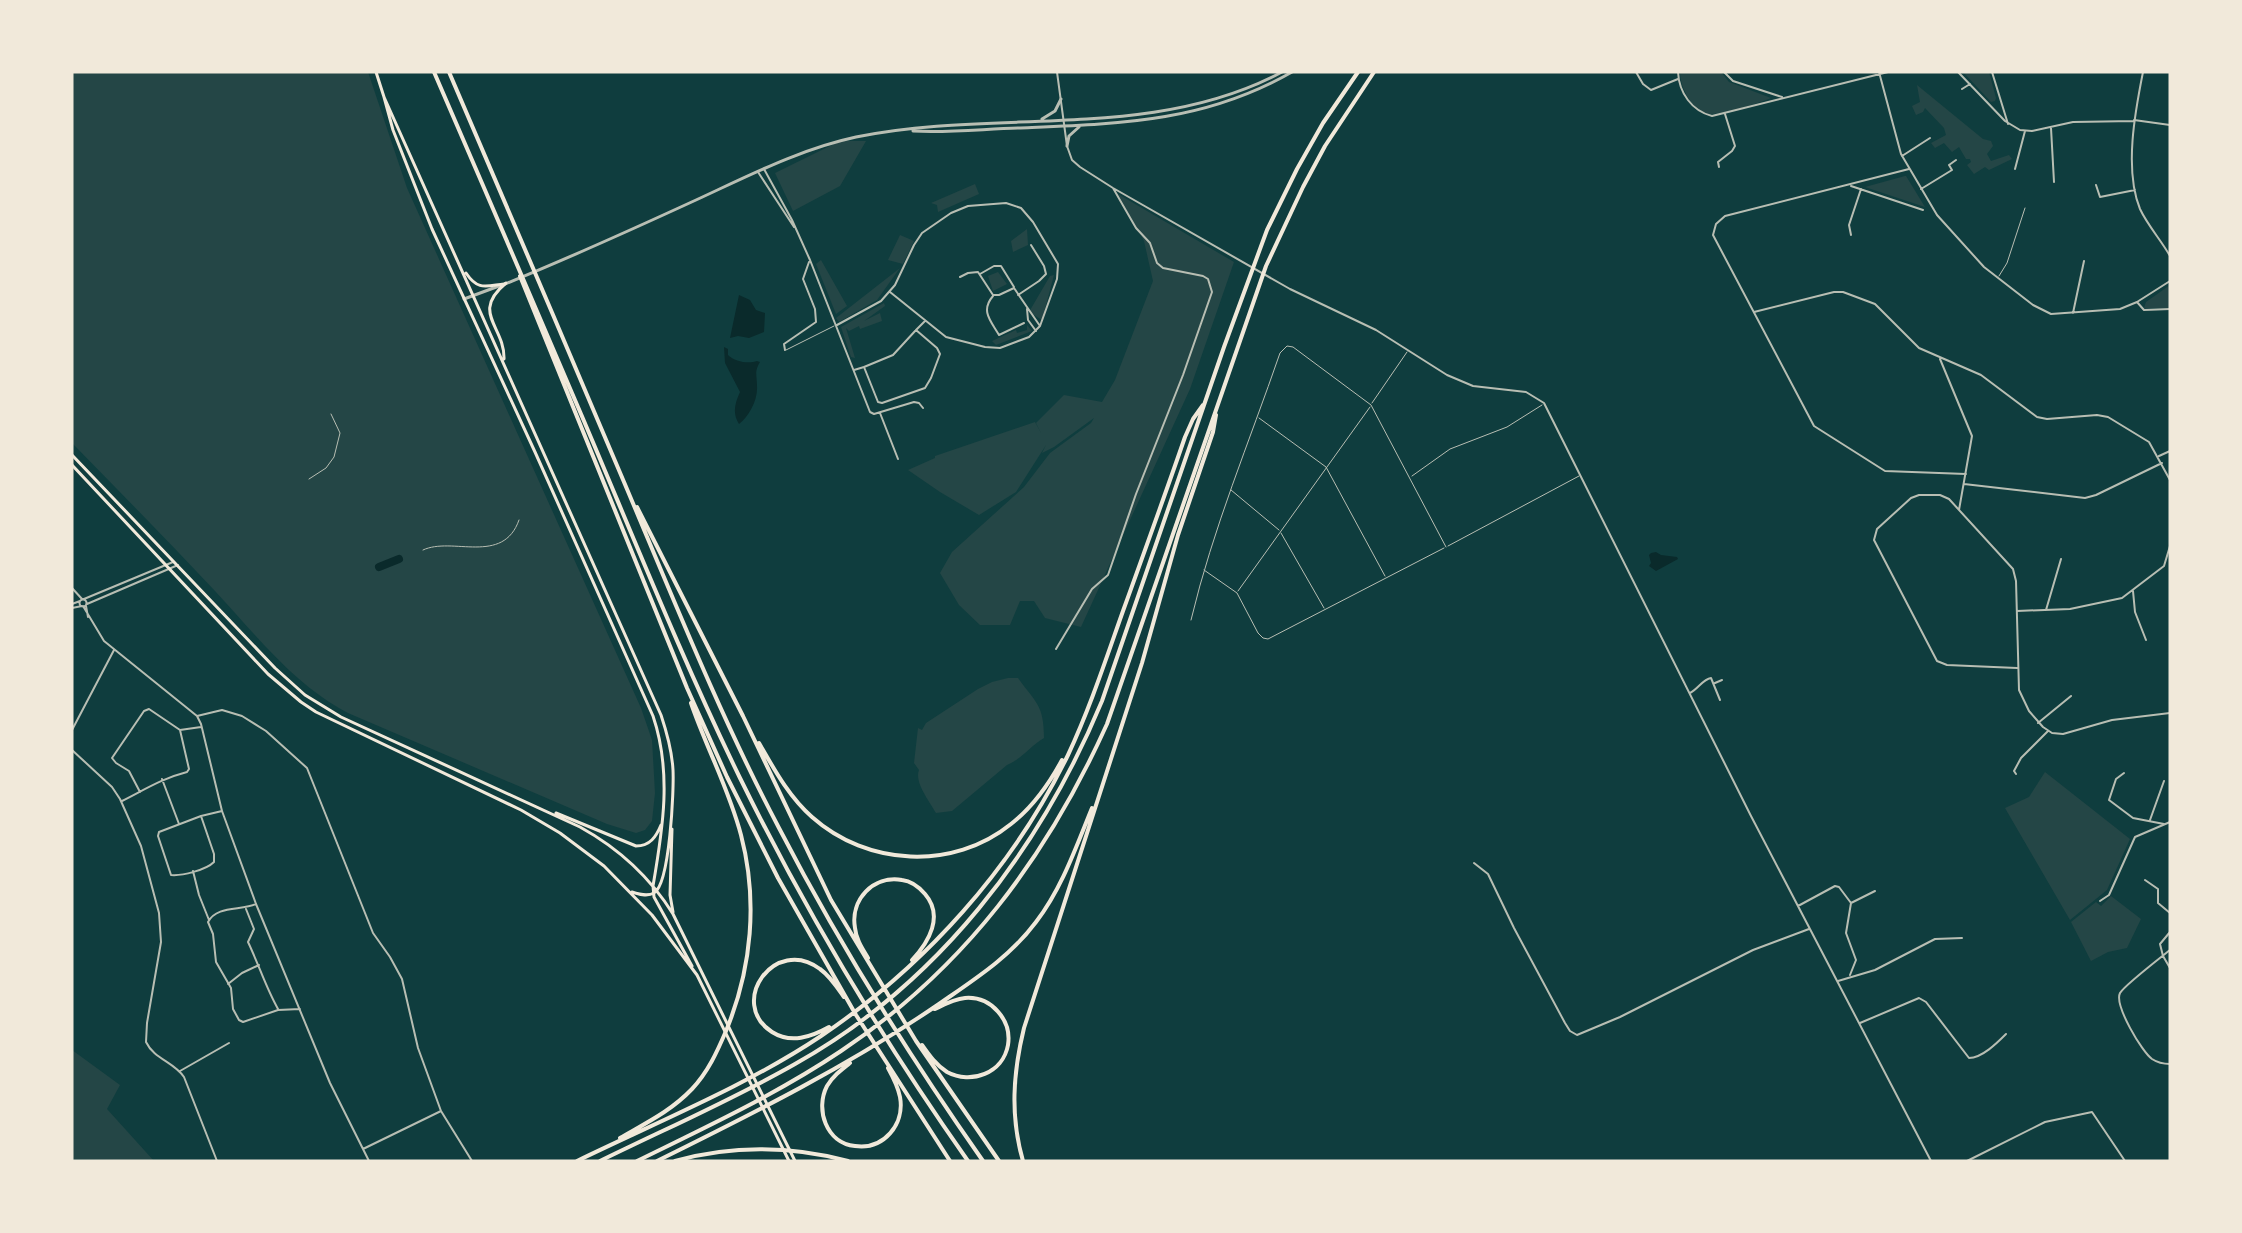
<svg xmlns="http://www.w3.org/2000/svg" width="2242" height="1233" font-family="'Space Grotesk',sans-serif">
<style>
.green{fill:#244646}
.water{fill:#0a2a2b}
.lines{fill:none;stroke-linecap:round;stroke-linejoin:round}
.river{stroke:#0a2a2b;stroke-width:8}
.service{stroke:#b8beb3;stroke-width:1}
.minor{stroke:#b8beb3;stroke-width:2}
.tertiary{stroke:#b8beb3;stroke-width:3}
.secondary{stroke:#f1e9da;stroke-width:3}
.motorway{stroke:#f1e9da;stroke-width:4}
</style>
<rect width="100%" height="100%" fill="#0f3d3e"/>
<path class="green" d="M72 72H368L407 188 641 708 652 740 655 793 652 821 645 830 636 833 607 824 348 713C294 685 256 635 215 591 168 541 120 492 72 443Z
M1680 72H1721L1729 82 1771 98C1761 103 1722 114 1711 114 1693 113 1680 88 1680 72Z
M1963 72H1989L1996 98 1995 101 1991 102Z
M1917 85 1983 139 1991 141 1993 146 1987 154 1991 161 2009 155 2012 159 1989 170 1985 167 1974 174 1967 165 1971 162 1970 159H1966L1959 147 1952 152 1944 143 1935 148 1931 143 1946 135 1944 128 1925 108 1923 112 1916 115 1912 106 1920 102Z
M840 141H866L840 186 793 211 775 173Z
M1906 176 1925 207 1865 187 1905 176Z
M975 184 979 194 938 212 937 205 931 203Z
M1118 194 1234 262 1190 389 1081 627 1045 618 1034 601H1020L1010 625H980L959 605 940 573 952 552 1024 487 1050 453 1091 423 1094 418 1054 447 1042 453 1046 445 1016 492 979 515 940 492 908 470 935 458V456L1035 422 1041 433 1036 423 1064 395 1102 402 1115 380 1153 281 1144 241Z
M1027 229 1028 245 1013 252 1011 241Z
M900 235 914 241 903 264 888 260Z
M821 260 847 306 836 314 816 264Z
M900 268 877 300 839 322 836 318Z
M998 272 1007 284 993 291 988 276Z
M1054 275 1042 320 1029 312 1050 276Z
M2170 285V308H2144L2146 302Z
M884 303 885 306 864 321 880 313 882 321 860 329 859 326 849 331 846 328 855 358 851 357 841 327Z
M1027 325 1032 331 996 345 992 341 1016 330 1017 333 1027 330Z
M1008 678H1018C1036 703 1044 705 1044 738 1030 746 1022 759 1007 765L952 811 936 813C930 802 914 782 919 770L914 763 918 728 922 730 926 723 978 689 992 682Z
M2045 772 2130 839 2107 890 2070 920 2005 808 2029 797Z
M2111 896 2141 919 2127 948 2108 952 2091 961 2071 922 2096 902 2101 906Z
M72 1050 120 1085 107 1109 154 1161 72 1159Z"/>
<path class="water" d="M739 295 750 300 756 310 765 313 764 332 749 338 738 336 730 338Z
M724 347 728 349V355C735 362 749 364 757 361L760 362C754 372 757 375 757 386 758 400 749 416 739 424 732 413 735 403 740 392L725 363Z
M1656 552 1661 555 1677 557 1678 559 1656 571 1649 566 1651 563 1649 555 1651 553Z"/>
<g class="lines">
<path class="river" d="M379 567 399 559"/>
<path class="service" d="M1999 276 2007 263 2025 208
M786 350 834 326
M1372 403 1407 352
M1259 418 1326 467 1385 576
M1412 476 1450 449 1507 427 1542 405
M309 479 326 468 334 457 340 433 331 414
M1231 490 1279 530
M1281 533 1324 608
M1448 546 1579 476
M423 550C452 536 503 566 519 520
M1204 570 1237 593 1258 633 1263 638 1268 639 1444 548
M1238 591 1370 407
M1191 620C1213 528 1249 443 1280 353L1287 346 1293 347 1371 405 1446 547"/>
<path class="minor" d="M1057 72 1067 146 1072 160 1080 167 1113 188 1290 289 1376 330 1447 375 1473 386 1526 392 1544 403 1751 816 1931 1161
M1636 72 1643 84 1651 90 1678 79
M1678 72C1679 93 1692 111 1712 116L1888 72
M1724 72 1733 81 1782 97
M1879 72 1901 154 1937 215 1984 267 2033 305 2051 314 2120 309 2137 302 2170 281
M1958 72 2005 121 2020 130 2032 131 2073 122 2134 121
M1992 72 2008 124
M2143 72C2135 112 2124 170 2140 209 2148 226 2161 240 2170 256
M1962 89 1970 84
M2134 120 2170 125
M2051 128 2054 182
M1902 156 1930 138
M1719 167 1718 162 1732 151 1735 146 1725 114
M764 169 792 220 810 260 870 412 874 414 914 402 919 403 923 408
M1909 169 1725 216 1716 224 1713 235 1814 426 1885 471 1966 474
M2015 169 2025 131
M758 172 794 227
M2096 185 2100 197 2135 190
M1851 186 1923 210
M1921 189 1952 170 1949 165 1956 160
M1851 235 1849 225 1861 189
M980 274 994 266H1001L1014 287
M960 277 968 273 978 272 993 295H999L1014 288 1040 326
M1018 295 1039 281 1046 274 1044 266 1031 245
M993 296C980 311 991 321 999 335L1024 323
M2137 302 2144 310 2170 309
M1027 309 1028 320 1036 331
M1754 312 1834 292H1843L1875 304 1919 348 1981 375 2037 417 2047 419 2097 415 2108 417 2149 442 2170 480
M2073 313 2084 261
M837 325 881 301 895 285 914 245 922 233 951 213 968 206 1006 203 1021 208 1033 222 1058 264 1057 279 1040 326 1029 337 1000 348 985 347 946 337 890 292
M916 330 925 321
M785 350 784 344 816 322 815 309 803 279 809 262
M1940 359 1972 436 1959 510
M854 370 864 367 878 402 882 403 925 388 931 378 940 354 937 348 916 330 893 355 864 367
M880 413 898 459
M2159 456 2170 451
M1964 484 2085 498 2096 495 2162 463
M72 588 82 599
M2133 591 2135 612 2146 640
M84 599 173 562
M79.5 603a3.5 3.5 0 1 1 7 0a3.5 3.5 0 1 1-7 0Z
M72 604 80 601
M87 604 178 565
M83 606 104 641 197 716 201 724 222 811 256 904 330 1083 369 1161
M86 606 88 617
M72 608 82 606
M2046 610 2061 559
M2017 611 2070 609 2122 598 2164 566 2170 546
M1056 649 1092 589 1108 575 1136 494 1183 375 1212 292 1208 279 1203 276 1163 268 1157 263 1150 243 1136 228 1113 188
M2017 668 1947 665 1937 661 1874 540 1877 529 1911 498 1919 495H1940L1949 499 2013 569 2016 581 2019 690 2029 711 2043 727 2052 733 2063 734 2112 720 2170 713
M1715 683 1722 680
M1690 693C1698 689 1703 679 1711 678L1720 700
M197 716 222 710 242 716 266 731 307 768 373 933 390 957 402 979 418 1048 441 1111 472 1161
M2038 723 2071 696
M72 730 114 650
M180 730 201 727
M72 750 112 787 120 799 141 846 159 913 161 942 147 1023 146 1042C154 1059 174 1062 184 1077L217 1161
M2124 773 2116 779 2109 800 2133 818 2164 824
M2016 774 2014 771 2021 758 2048 731
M162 779 179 824
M122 801C144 790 163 778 187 772L189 769 180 730 149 709 144 711 112 758 116 763 129 771 140 792
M201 816 214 854V862C206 870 182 876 171 875L158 836 159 832 201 816 222 811
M2150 820 2164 781
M1474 863 1488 874 1514 928 1565 1023 1570 1031 1577 1035 1620 1017 1753 950 1809 929
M193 871 199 895 209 920
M2145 880 2158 889V903L2170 913
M2100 901 2109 895 2135 837 2170 822
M256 904C241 911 217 905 208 922L213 934 216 962 231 988 233 1009 239 1020 243 1022 278 1010 300 1009
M1798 906 1835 886 1839 887 1851 903 1875 891
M246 909 254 929 248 942C259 965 266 988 278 1009
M2170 932 2160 944 2163 956 2170 968
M2170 950C2160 958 2125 985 2120 993 2114 1005 2142 1052 2152 1059 2158 1063 2163 1064 2170 1064
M1850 975 1856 960 1846 933 1851 903
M1838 981 1875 970 1935 939 1962 938
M228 984 242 973 259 965
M1860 1023 1919 998 1926 1002 1969 1058C1982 1058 1997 1043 2006 1034
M180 1071 229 1043
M363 1149 441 1111
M1967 1161 2045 1122 2092 1112 2125 1161"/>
<path class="tertiary" d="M1042 119 1055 111 1061 99
M913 131C948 133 983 129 1018 128 1117 124 1203 123 1292 72
M1067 146 1069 136 1079 127
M505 284C569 258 633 229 696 200 748 176 800 149 856 137 996 108 1151 142 1282 72
M464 299 499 286"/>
<path class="secondary" d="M376 72 384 97 661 715C667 733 672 751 673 770 674 789 670 884 654 893 647 897 638 894 632 892
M384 97 393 130 432 229 535 452 653 716C672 772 663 828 653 886L654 897 692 966
M466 273C478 291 486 286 504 284
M504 359C505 326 470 313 506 283
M72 455 275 668 305 695 341 717 580 827C618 848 650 877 673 914L795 1161
M72 465 268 674 301 702 316 712 521 810 560 833 604 866 652 915 697 975 789 1161
M556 813 636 846C650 846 656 837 661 825
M672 829 670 895 673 912"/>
<path class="motorway" d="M434 72C483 186 533 300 581 414 633 536 682 659 740 778 806 912 882 1039 968 1161
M449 72C508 209 566 345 624 482 673 598 720 716 779 828 839 944 908 1054 983 1161
M520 276 687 688 727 777 778 878 856 1015 950 1161
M637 507 743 716 831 900 916 1041 999 1161
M759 743C774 769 789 797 812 817 867 866 953 871 1011 824 1033 807 1049 784 1062 760
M868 958C862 948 856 939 855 928 850 900 873 875 902 880 911 881 919 887 925 894 944 916 929 942 912 960
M829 1027C811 1037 791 1044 772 1032 727 1003 775 935 820 969 830 976 837 987 844 997
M922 1045C929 1055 936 1065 947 1072 971 1085 1003 1073 1008 1045 1012 1020 991 996 965 998 954 999 945 1004 935 1009
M850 1063C841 1070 833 1076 827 1086 815 1109 826 1143 855 1146 884 1150 905 1124 900 1097 898 1087 893 1077 888 1068
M620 1138C646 1123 671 1111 692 1089 708 1072 717 1052 726 1031 752 968 758 900 741 835 729 789 706 747 691 703
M577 1161C657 1122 748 1085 821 1036 925 966 1013 868 1068 755 1090 708 1106 659 1123 611 1144 553 1165 495 1185 437L1193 419 1203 405
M600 1161C665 1129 732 1100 795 1064 938 984 1040 850 1102 701L1224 347 1267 230 1297 169 1323 123 1358 72
M637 1161C706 1127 777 1094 841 1051 964 969 1047 857 1107 724L1266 266 1303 187 1325 146 1374 72
M657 1161C754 1113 850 1065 939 1004 975 979 1010 957 1036 922 1062 888 1076 847 1092 808
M675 1161C733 1145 791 1146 848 1161
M1023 1161C1010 1116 1013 1073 1024 1028L1142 663 1178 535 1213 432 1216 415"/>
</g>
<rect width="2242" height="1233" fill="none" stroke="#f1e9da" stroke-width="147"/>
</svg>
